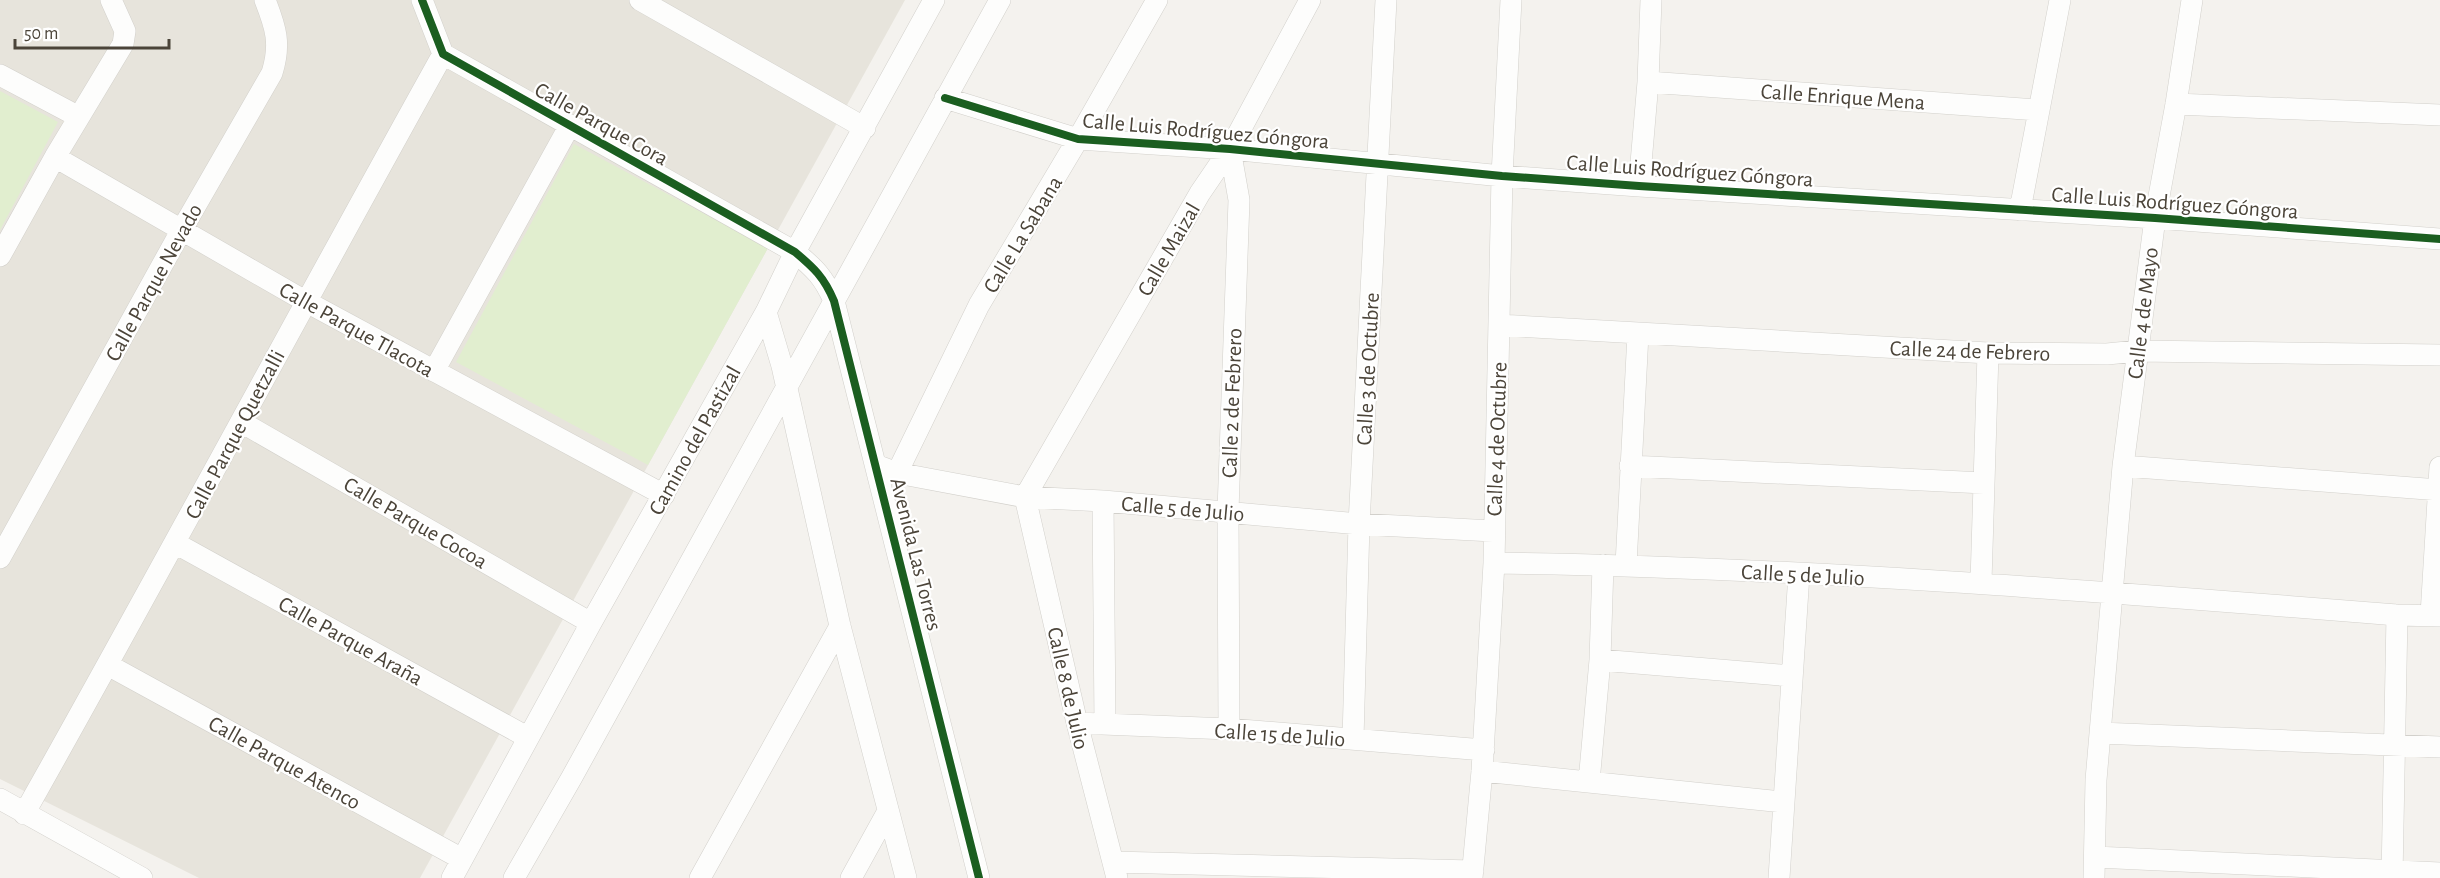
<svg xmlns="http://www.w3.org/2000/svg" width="2440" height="878" font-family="'Alegreya Sans',sans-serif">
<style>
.residential{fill:#e7e4dc}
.green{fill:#e1eecf}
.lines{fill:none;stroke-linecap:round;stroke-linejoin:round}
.minor-casing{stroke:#d2d0cb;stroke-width:22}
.minor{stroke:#fdfdfc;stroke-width:21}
.cycleway-casing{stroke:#fff;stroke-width:11}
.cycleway{stroke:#1b5e20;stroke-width:8}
.labels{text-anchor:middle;stroke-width:4.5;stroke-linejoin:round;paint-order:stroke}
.street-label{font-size:22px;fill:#4b4439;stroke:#fff}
</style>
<rect width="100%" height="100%" fill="#f4f2ee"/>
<path class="residential" d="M0 0H905L420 878H199L0 779Z"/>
<path class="green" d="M0 91 58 122 0 230Z
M574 144 768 248 648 465 456 362Z"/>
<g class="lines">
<g class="minor-casing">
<path id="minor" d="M422 0 443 54 795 252C814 268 824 277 834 301L979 878
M640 0 865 128
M0 75 79 117
M1648 82 2037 110
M945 98 1078 139 1230 149 1502 176 1639 186 2155 218 2440 239
M2176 104 2440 115
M55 157 305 301 664 495
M1639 186 1648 82 1651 0
M2020 210 2060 0
M0 256 55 157 123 44 125 31 111 0
M766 312 782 366 840 626 906 878
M1499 325 1988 353 2107 354 2137 351 2440 355
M434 371 570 125
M241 422 591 623
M876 465 897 473 1025 497 1103 501 1359 524 1493 531
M1630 466 1984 483
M2123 466 2440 490
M897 473 979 305 1078 139 1157 0
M1103 501 1105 724
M175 543 527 737
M0 558 181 231 272 73C281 44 276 28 265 0
M1494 563C1796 567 2096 591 2397 615L2440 616
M1626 565 1638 334
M1981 582 1988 353
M2431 615 2440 467
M1600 660 1791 676
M108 665 462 859
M1077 723 1229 729 1484 750
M1229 729 1228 511 1239 200 1230 149
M2100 733 2440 747
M1353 739 1359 524 1386 0
M1482 771 1782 802
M1589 782 1600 660 1603 565
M0 799 142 878
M24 814C166 562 302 307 443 54
M2095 857 2440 873
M1113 862 1473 871
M452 878 591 623 766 312 795 252 934 0
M514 878 572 777 1000 0
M700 878 840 626
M851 878 888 811
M1117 878 1077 723 1025 497 1200 193 1230 149 1310 0
M1472 878 1482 771 1494 563 1502 176 1511 0
M1779 878 1799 574
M2094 878 2096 780 2123 466 2155 218 2176 104 2192 0
M2392 878 2397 615"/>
</g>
<use href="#minor" class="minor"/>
<g class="cycleway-casing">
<path id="cycleway" d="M422 0 443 54 795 252C814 268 824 277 834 301L979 878
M945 98 1078 139 1230 149 1502 176 1639 186 2155 218 2440 239"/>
</g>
<use href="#cycleway" class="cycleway"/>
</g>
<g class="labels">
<g class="street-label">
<text transform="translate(1843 96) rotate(4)" y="8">Calle Enrique Mena</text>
<text transform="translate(602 123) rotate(29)" y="8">Calle Parque Cora</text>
<text transform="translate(1206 130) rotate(5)" y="8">Calle Luis Rodríguez Góngora</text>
<text transform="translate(1690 170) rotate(4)" y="8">Calle Luis Rodríguez Góngora</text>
<text transform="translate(2175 202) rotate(4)" y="8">Calle Luis Rodríguez Góngora</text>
<text transform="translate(1022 234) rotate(-59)" y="8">Calle La Sabana</text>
<text transform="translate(1168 249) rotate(-60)" y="8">Calle Maizal</text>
<text transform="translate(153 282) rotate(-61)" y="8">Calle Parque Nevado</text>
<text transform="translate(2142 313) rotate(-83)" y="8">Calle 4 de Mayo</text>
<text transform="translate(357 329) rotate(29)" y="8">Calle Parque Tlacota</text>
<text transform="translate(1970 350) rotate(2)" y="8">Calle 24 de Febrero</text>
<text transform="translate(1367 369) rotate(-87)" y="8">Calle 3 de Octubre</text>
<text transform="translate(1231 403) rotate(-88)" y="8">Calle 2 de Febrero</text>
<text transform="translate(234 434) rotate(-62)" y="8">Calle Parque Quetzalli</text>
<text transform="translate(1496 439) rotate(-88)" y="8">Calle 4 de Octubre</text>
<text transform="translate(694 440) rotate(-61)" y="8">Camino del Pastizal</text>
<text transform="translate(1183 508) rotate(5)" y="8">Calle 5 de Julio</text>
<text transform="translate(416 522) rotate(30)" y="8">Calle Parque Cocoa</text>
<text transform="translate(917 554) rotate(76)" y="8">Avenida Las Torres</text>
<text transform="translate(1803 574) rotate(3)" y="8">Calle 5 de Julio</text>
<text transform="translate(351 640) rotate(29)" y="8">Calle Parque Araña</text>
<text transform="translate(1069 688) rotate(77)" y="8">Calle 8 de Julio</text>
<text transform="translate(1280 734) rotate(4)" y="8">Calle 15 de Julio</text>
<text transform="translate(285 762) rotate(29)" y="8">Calle Parque Atenco</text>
</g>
</g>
<path d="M15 39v9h154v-9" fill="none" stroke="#4b4439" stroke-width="3"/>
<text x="24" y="39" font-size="18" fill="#4b4439" stroke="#ffffff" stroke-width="4.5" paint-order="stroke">50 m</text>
</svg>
